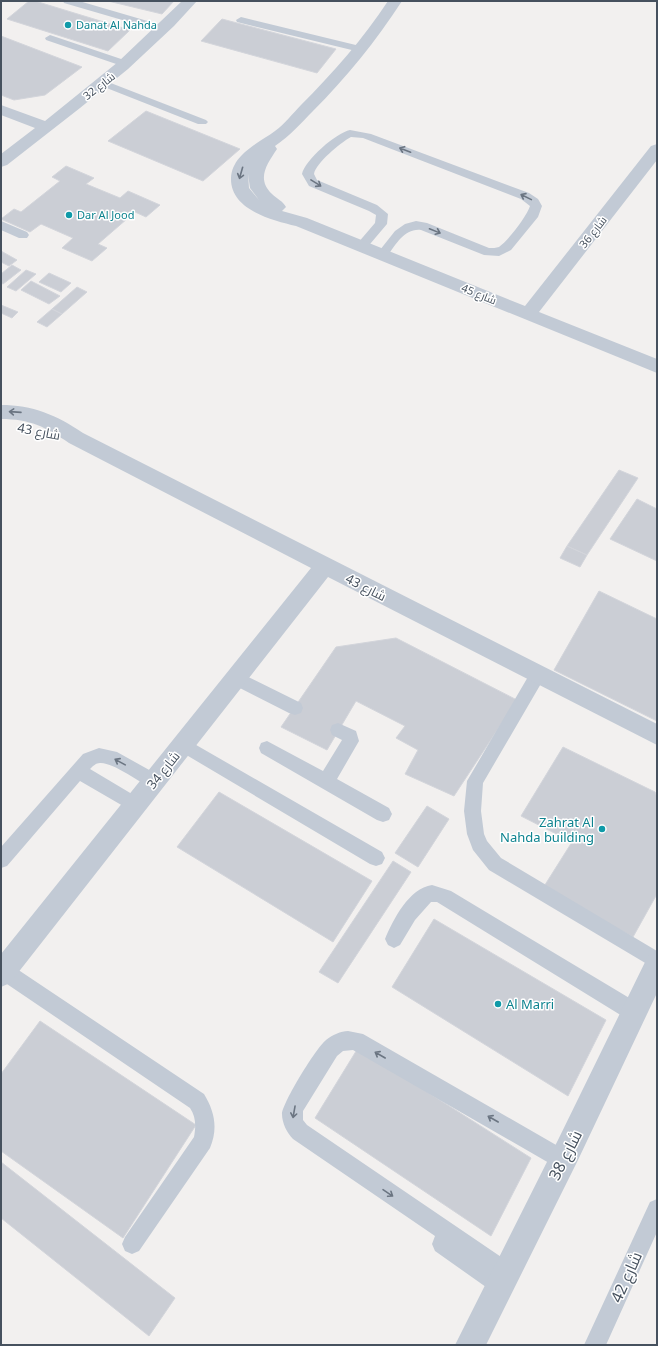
<svg xmlns="http://www.w3.org/2000/svg" width="658" height="1346" font-family="'Noto Sans',Cairo,sans-serif">
<style>
.building{fill:#cbced5;stroke:#d3d5db}
.lines{fill:none;stroke-linecap:round;stroke-linejoin:round}
.lane{fill:#c2cad5;fill-rule:evenodd}
.street{fill:#c2cad5;fill-rule:evenodd}
.oneway{stroke:#6b7582}
.culture-dot{fill:#0f9aa8;stroke:#fff;stroke-width:1.5}
.labels{text-anchor:middle;stroke-width:3;stroke-linejoin:round;paint-order:stroke}
.far-culture-label{font-size:11px;fill:#0d838f;stroke:#fff;text-anchor:start}
.far-street-label{font-size:11px;fill:#46515e;stroke:#fff}
.street-label{font-size:13px;fill:#46515e;stroke:#fff}
.culture-label{font-size:13px;fill:#0d838f;stroke:#fff;text-anchor:end}
.near-street-label{font-size:16px;fill:#46515e;stroke:#fff}
</style>
<rect width="100%" height="100%" fill="#f2f0ef"/>
<path class="building" d="M29 1H35L130 30 108 51 7 19Z
M108 1H174L162 14Z
M222 19 336 49 317 73 201 41Z
M1 36 82 67 45 95 14 100 1 95Z
M146 111 240 149 203 181 108 141Z
M66 166 94 178 86 184 120 198 128 191 160 205 146 217 135 212 98 244 107 248 92 261 62 248 73 238 41 224 30 232 1 219 14 209 21 212 60 181 52 177Z
M1 251 17 260 9 266 1 262Z
M12 265 21 270 3 284 1 283V274Z
M26 270 36 274 16 291 7 287Z
M49 273 71 283 61 292 39 282Z
M31 281 60 296 49 304 21 290Z
M77 287 87 292 62 314 52 309Z
M1 305 18 312 12 318 1 313Z
M52 309 62 314 47 327 37 322Z
M619 470 638 478 587 555 567 546Z
M637 499 657 509V561L610 539Z
M567 546 587 555 580 567 560 558Z
M599 591 657 619V721L554 670Z
M396 638 517 700 454 796 405 774 418 750 396 738 405 726 356 701 327 750 281 727 336 647Z
M563 747 655 792 657 797V894L633 937 543 888 572 842 521 816Z
M219 792 372 881 333 942 177 847Z
M427 806 449 819 418 867 395 853Z
M393 861 411 872 338 983 319 972Z
M434 919 606 1020 568 1096 392 987Z
M40 1021 196 1125 123 1238 1 1151V1074Z
M358 1048 531 1158 491 1236 315 1118Z
M1 1162 175 1298 149 1336 1 1218Z"/>
<g class="lines">
<path class="lane" d="M63 1H79L168 27 169 29 164 32 160 31 64 3Z
M241 17 364 47 365 49 360 52 237 22 236 20Z
M50 35 130 62 131 64 126 67 122 66 46 40 45 38Z
M103 80 206 120 208 122 206 124H198L99 85 98 83 99 81Z
M350 130 371 134 529 193 538 199 542 206 538 217 511 250 499 256 484 255 421 230C404 228 395 246 386 258H378L376 255 395 231 405 224 416 221 427 223 489 248C493 248 496 248 499 247 508 241 527 216 530 206L521 199 363 138 351 137C340 143 316 163 314 174L317 180 377 205 388 214 387 224 365 250H357L355 247 357 244 375 223 376 215 369 211 309 186 302 174C305 160 336 133 350 130Z
M1 221 27 232 29 235 27 238H19L1 230Z
M538 668 544 670 546 675 483 783 481 811 484 834 487 841 501 858 657 951V970L489 870 473 850 467 834 464 811 467 781 532 670Z
M236 671 301 703 303 708 301 713 295 715 289 713 230 683 228 678 230 673Z
M338 723 356 731 359 741 337 779 389 808 392 814 389 820 383 822 377 820 261 753 259 748 261 743 267 741 323 771 342 740 332 735 330 730 332 725Z
M184 738 382 852 385 858 382 864 376 866 370 864 178 750 176 745 178 740Z
M99 748 117 752 160 776 162 781 160 786 154 789C140 783 113 762 100 763 96 763 93 766 90 769L142 800 145 805 142 810 136 813 130 810 80 781 7 866 1 868V847L83 754Z
M432 885 451 891 641 1005 643 1012 641 1019 634 1021 627 1019 437 902H431L415 920 400 945 394 948 388 945 385 939C393 920 409 888 432 885Z
M4 962 11 965 204 1094C215 1112 218 1129 210 1148L139 1251 132 1254 125 1251 122 1244 125 1237 194 1137C196 1126 196 1117 190 1108L1 980V963Z
M348 1031 363 1034 570 1153 573 1160 570 1167 563 1170 556 1167 353 1050 343 1051 337 1056 303 1111V1120L307 1125 513 1265 517 1272 513 1279 510 1281 512 1284 509 1292 501 1295 493 1292 435 1251 432 1244 435 1236 293 1139C287 1133 282 1123 282 1114 283 1102 316 1048 326 1040 332 1035 341 1031 348 1031Z
M657 1199V1232L606 1345H584L650 1202Z"/>
<path class="street" d="M182 1H197L174 26 128 69 80 108 7 165 1 167V154L35 128 1 115V105L45 121 118 62Z
M388 1H402C376 41 347 77 313 111 301 123 290 136 275 146L277 149C267 164 256 179 272 194 277 199 283 201 286 207L282 211 307 218 525 306 651 146 657 144V160L539 312 657 359V373L296 226C272 220 230 210 231 178 232 154 259 143 275 131 285 124 292 114 301 105 333 73 363 39 388 1ZM248 174 250 188 259 200 249 188Z
M1 405C32 405 57 415 83 433L657 724V745L328 577 10 983 1 987V954L311 568 69 443C46 427 30 419 1 419Z
M657 953V993L578 1160 486 1345H455L558 1140 648 956Z"/>
</g>
<defs><path id="oneway-shaft" d="M-6 0H5M1.5-3L5.5 0L1.5 3" fill="none" stroke-width="1.6" stroke-linecap="round" stroke-linejoin="round"/></defs>
<g class="oneway">
<use href="#oneway-shaft" transform="translate(405 150) rotate(-159)"/>
<use href="#oneway-shaft" transform="translate(241 173) rotate(106)"/>
<use href="#oneway-shaft" transform="translate(316 183) rotate(32)"/>
<use href="#oneway-shaft" transform="translate(526 197) rotate(-154)"/>
<use href="#oneway-shaft" transform="translate(435 231) rotate(22)"/>
<use href="#oneway-shaft" transform="translate(15 412) rotate(-176)"/>
<use href="#oneway-shaft" transform="translate(120 762) rotate(-151)"/>
<use href="#oneway-shaft" transform="translate(380 1055) rotate(-150)"/>
<use href="#oneway-shaft" transform="translate(294 1112) rotate(100)"/>
<use href="#oneway-shaft" transform="translate(493 1119) rotate(-150)"/>
<use href="#oneway-shaft" transform="translate(388 1193) rotate(34)"/>
</g>
<g class="culture-dot">
<circle cx="68" cy="25" r="4"/>
<circle cx="69" cy="215" r="4"/>
<circle cx="602" cy="829" r="4"/>
<circle cx="498" cy="1004" r="4"/>
</g>
<g class="labels">
<g class="far-culture-label">
<text x="76" y="29">Danat Al Nahda</text>
<text x="77" y="219">Dar Al Jood</text>
</g>
<g class="far-street-label">
<text transform="translate(99 86) rotate(-38)" y="4">شارع 32</text>
<text transform="translate(593 232) rotate(-52)" y="4">شارع 36</text>
<text transform="translate(479 294) rotate(22)" y="4">شارع 45</text>
</g>
<g class="street-label">
<text transform="translate(39 431) rotate(11)" y="5">شارع 43</text>
<text transform="translate(366 587) rotate(27)" y="5">شارع 43</text>
<text transform="translate(163 770) rotate(-51)" y="5">شارع 34</text>
</g>
<g class="culture-label">
<text x="594" y="827">Zahrat Al<tspan x="594" dy="15">Nahda building</tspan></text>
<text x="506" y="1009" text-anchor="start">Al Marri</text>
</g>
<g class="near-street-label">
<text transform="translate(565 1155) rotate(-63)" y="6">شارع 38</text>
<text transform="translate(626 1277) rotate(-66)" y="6">شارع 42</text>
</g>
</g>
<rect width="658" height="1346" fill="none" stroke="#46515e" stroke-width="4"/>
</svg>
